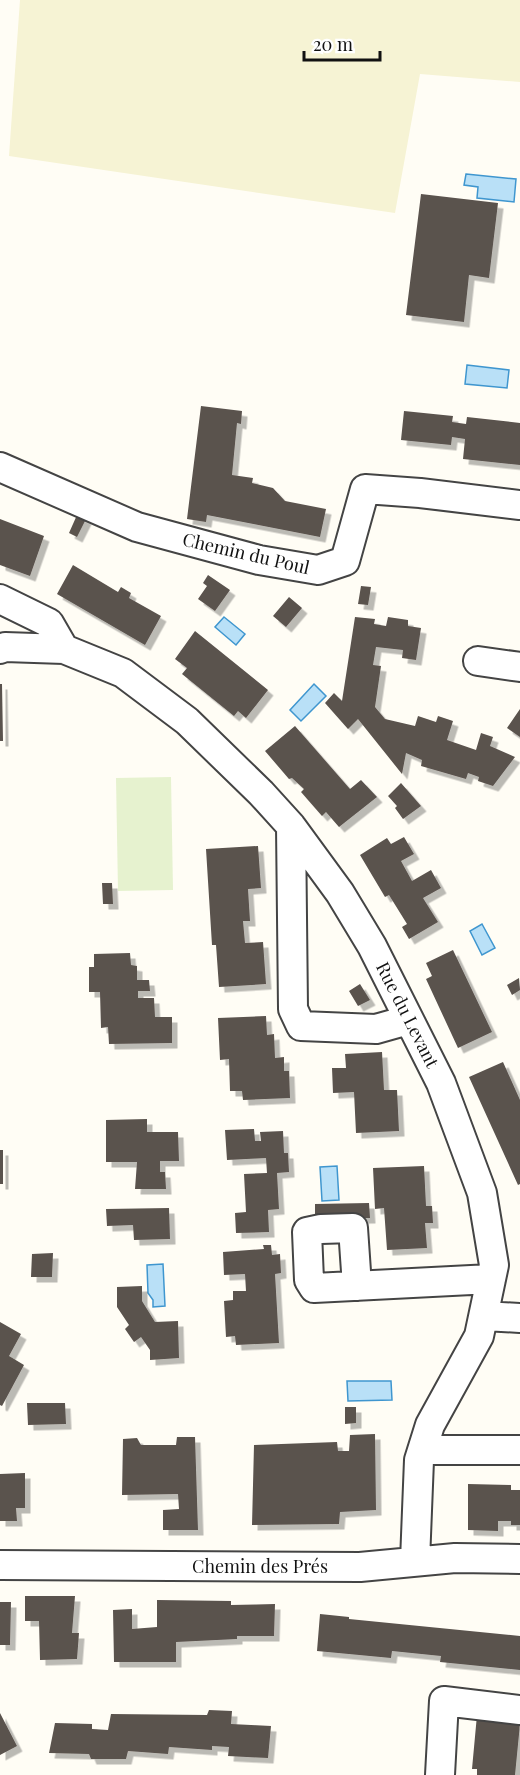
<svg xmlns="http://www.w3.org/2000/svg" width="520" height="1775" font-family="'Playfair Display',serif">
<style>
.farmland{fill:#f6f3d4}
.pitch{fill:#e6f2cf}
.water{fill:#b9e0f7;stroke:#3f96cf;stroke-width:1.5}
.building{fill:#5a524d;filter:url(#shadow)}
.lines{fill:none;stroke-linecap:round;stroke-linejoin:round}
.minor-casing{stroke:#444;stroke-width:32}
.minor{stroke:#fff;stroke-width:28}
.labels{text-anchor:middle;stroke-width:6;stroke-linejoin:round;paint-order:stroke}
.street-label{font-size:18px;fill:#111;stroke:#fff}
</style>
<defs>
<filter id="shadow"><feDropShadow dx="5.5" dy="5.5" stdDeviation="0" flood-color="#0004"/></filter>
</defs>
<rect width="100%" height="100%" fill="#fffdf5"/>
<path class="farmland" d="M20 0H520V82L420 74 395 213 9 156Z"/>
<path class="pitch" d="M171 777 173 890 118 891 116 778Z"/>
<path class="water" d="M466 174 516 179 514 202 477 198 478 187 464 185Z
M467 365 509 370 507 388 465 384Z
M224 617 245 634 236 645 215 627Z
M314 684 326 696 301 721 290 710Z
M482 924 495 948 482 955 470 931Z
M337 1166 339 1200 322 1201 320 1167Z
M163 1264 165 1306 153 1307V1300L148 1293 147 1265Z
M347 1381H391L392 1400 348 1401Z"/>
<path class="building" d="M421 194 498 203 489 278 469 275 464 322 406 315Z
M201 406 242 411 241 424 237 423 232 475 253 478 252 483 273 488 285 501 326 509 320 537 207 515 206 522 187 519Z
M404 411 453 416 452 422 466 424 467 417 520 423V465L463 459 465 439 452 437 451 445 401 440Z
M77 515 86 519 77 537 69 533Z
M0 519 44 536 30 576 0 565Z
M73 565 118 592 121 587 131 593 129 598 161 616 145 645 57 594Z
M208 575 230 590 215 611 198 599 207 586 203 583Z
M361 586 371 587 368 605 358 604Z
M289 597 302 608 286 627 273 616Z
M355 617 375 619 374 624 386 626 388 617 408 620V626L421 628 416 660 402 658 403 650 376 647 373 665 381 666 375 707 385 719 415 726 418 716 436 722 438 716 453 721 447 740 476 750 481 733 493 737 490 746 515 757 493 786 478 781 479 777 468 773 466 779 421 766 422 760 406 753 402 774 358 719 348 729 325 703 334 693 342 701Z
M195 631 268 690 246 718 238 711 234 716 182 674 187 668 175 659Z
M0 684H2L3 741H0Z
M520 709V737L507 728Z
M295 726 350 789 361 780 377 797 339 827 326 812 322 816 301 792 304 789 292 778 289 779 265 751Z
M401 783 421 806 403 819 395 808 397 806 388 796Z
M404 837 414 854 401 861 412 881 431 870 441 888 423 898 438 922 409 939 402 927 407 924 389 895 385 897 360 855 387 838 391 844Z
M258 846 261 888 248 889 250 921H243L245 943 263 942 266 984 219 987 216 945H212L206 849Z
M102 883H112L113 904H103Z
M453 950 492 1032 458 1048 426 979 432 976 426 963Z
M130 953 131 965 137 966V980H149L150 991H138V998H154L155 1017H172V1043L109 1044 108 1027 101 1028 100 992H89V967H94V954Z
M519 978 520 990 512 995 507 985Z
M360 984 370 1000 358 1006 349 991Z
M266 1016 267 1035 274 1034 275 1058 284 1057V1071H289L290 1098 243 1100 242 1091H230L229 1059 220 1060 218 1018Z
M382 1052 384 1090H397L399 1131 356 1133 354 1092 333 1093 332 1068H346L345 1054Z
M503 1062 520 1100V1184L518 1185 469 1077Z
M147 1119V1132H178L179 1161H160V1172H165L166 1189H135L137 1162H106V1120Z
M254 1129 255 1141H261L260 1132 283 1131 284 1153H288L289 1172 277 1173 279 1209 268 1210 269 1232 236 1233 235 1213 246 1212 244 1174 267 1173 266 1158 227 1160 225 1130Z
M0 1150H3V1184H0Z
M424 1166 426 1206H432L433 1223H425L427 1248 387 1250 384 1208 375 1209 373 1168Z
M369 1203 370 1218 315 1219V1204Z
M169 1208 170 1239 134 1240 133 1225 107 1226 106 1209Z
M263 1245H271L272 1255 280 1254 281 1273 275 1274 279 1343 236 1345 235 1336 226 1337 224 1301 233 1300V1291H246L245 1274 224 1275 223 1252 264 1249Z
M53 1253 52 1277H31L32 1254Z
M142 1286V1301L155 1322 178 1321 179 1358 150 1360V1350L141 1337 134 1342 125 1329 129 1325 117 1307V1287Z
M0 1322 21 1334 9 1356 24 1365 2 1406 0 1405Z
M27 1403H65L66 1424 28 1425Z
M345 1407H356V1423L345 1424Z
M375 1434 376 1510 340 1512 339 1524 252 1525 254 1445 337 1442 338 1451H349L350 1435Z
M177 1437H195L198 1530H163V1510L179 1509 178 1494 122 1495 123 1439 137 1438 141 1445H176Z
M25 1473V1508H16L17 1521H0V1474Z
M468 1484 511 1485V1490H520V1525H511V1521H498V1531L468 1530Z
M25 1596H75L72 1633H79L77 1659 40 1660 39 1621H25Z
M157 1600 231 1601V1605L275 1604 274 1636H237V1639L176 1642V1662H114L113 1610 132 1609V1629L157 1627Z
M0 1602H11L10 1645H0Z
M320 1614 349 1617V1619L520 1636V1670L440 1662 441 1656 392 1651 391 1658 317 1651Z
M209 1710 232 1711 231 1724 271 1726 268 1758 228 1756 229 1747 212 1746V1750L169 1747 168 1754 128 1751 126 1759H91L89 1754 49 1753 55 1723 92 1724V1729L108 1730 111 1714 207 1715Z
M0 1713 17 1746 0 1755Z
M477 1715 520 1724 515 1775H477V1769H472Z"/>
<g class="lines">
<g class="minor-casing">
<path id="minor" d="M0 467 137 527 259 560 318 570 345 561 365 489 420 493 520 505
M0 599 49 623 64 649
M0 649 5 647 64 649 123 673 187 721 261 793 291 826 340 893 372 946 441 1083 482 1193 494 1265 479 1336 430 1425 419 1460 415 1561
M478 661 520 667
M291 826 293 1009 301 1026 376 1029 408 1020
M357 1286 353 1228 321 1229 307 1232 309 1280 314 1288 491 1279
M484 1316 520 1318
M424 1450H520
M0 1565 360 1567 455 1558 520 1559
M440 1775 444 1701 520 1710"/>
</g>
<use href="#minor" class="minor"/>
</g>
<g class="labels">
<g class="street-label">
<text transform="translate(246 554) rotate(13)" y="6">Chemin du Poul</text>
<text transform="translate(407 1015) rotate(63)" y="6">Rue du Levant</text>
<text x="260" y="1573">Chemin des Prés</text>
</g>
</g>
<path d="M304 51v9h76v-9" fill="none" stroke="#111111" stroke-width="3"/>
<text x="313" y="51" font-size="18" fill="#111111" stroke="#ffffff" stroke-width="4.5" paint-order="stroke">20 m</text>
</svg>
